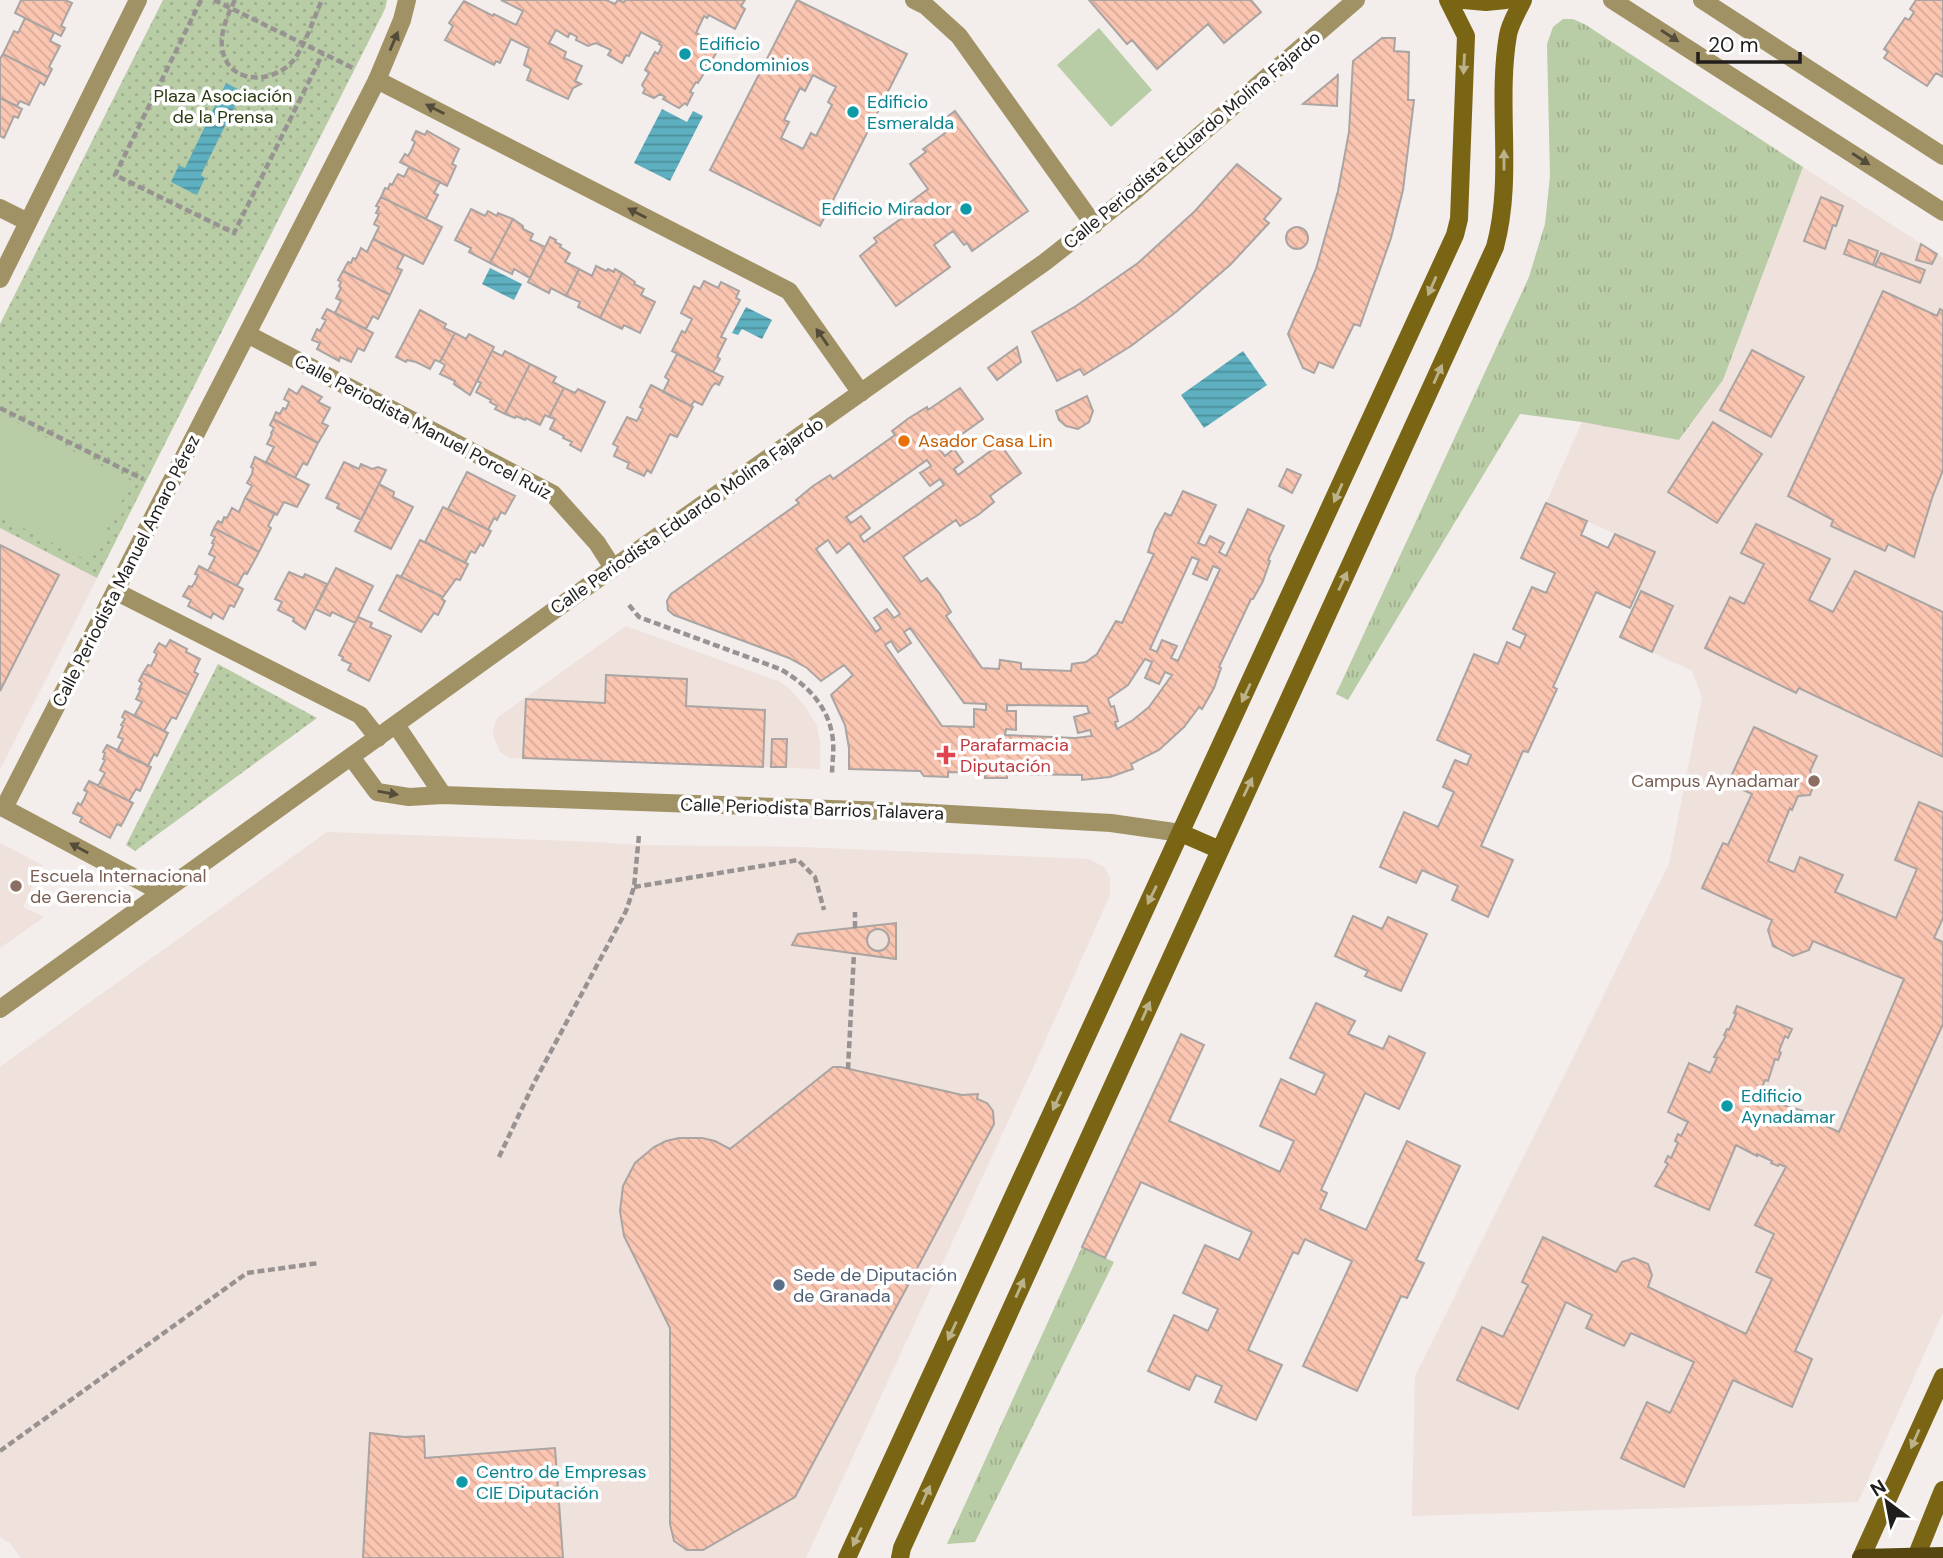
<svg xmlns="http://www.w3.org/2000/svg" width="1943" height="1558" font-family="'DM Sans',sans-serif">
<style>
.built{fill:#efe1db}
.grass{fill:url(#grass-tufts)}
.park{fill:url(#park-dots)}
.pitch{fill:#b8cca5}
.water{fill:url(#water-rules)}
.building{fill:url(#building-back-hatch);stroke:#aaa4a2;stroke-width:2;fill-rule:evenodd}
.lines{fill:none;stroke-linecap:round;stroke-linejoin:round}
.path{stroke:#989392;stroke-width:4.5;stroke-dasharray:7 3.5;stroke-linecap:butt}
.minor{stroke:#a09265;stroke-width:18}
.tertiary{stroke:#a09265;stroke-width:18}
.secondary{stroke:#7a6515;stroke-width:18}
.primary{stroke:#564711;stroke-width:18}
.oneway{fill:#534c3a}
.oneway2{fill:#bcb28a}
.culture-dot{fill:#0f9aa8;stroke:#fff;stroke-width:2.5}
.food-dot{fill:#e8710a;stroke:#fff;stroke-width:2.5}
.health-dot{fill:#e0444e;stroke:#fff;stroke-width:2.5}
.education-dot{fill:#8d6e63;stroke:#fff;stroke-width:2.5}
.service-dot{fill:#5c6f8a;stroke:#fff;stroke-width:2.5}
.labels{text-anchor:middle;stroke-width:7;stroke-linejoin:round;paint-order:stroke}
.culture-label{font-size:18px;fill:#0d838f;stroke:#fff;text-anchor:start}
.park-label{font-size:18px;fill:#293a11;stroke:#fff}
.street-label{font-size:18px;fill:#201e1d;stroke:#fff}
.food-label{font-size:18px;fill:#c56008;stroke:#fff;text-anchor:start}
.health-label{font-size:18px;fill:#be3a42;stroke:#fff;text-anchor:start}
.education-label{font-size:18px;fill:#785e54;stroke:#fff;text-anchor:end}
.service-label{font-size:18px;fill:#4e5e75;stroke:#fff;text-anchor:start}
</style>
<defs>
<pattern id="grass-tufts" width="24" height="20" patternUnits="userSpaceOnUse" patternTransform="scale(1.75)"><rect width="24" height="20" fill="#b8cca5"/><path d="M3 7l-1-3M5 7V3M7 7l1-3M15 17l-1-3M17 17v-4M19 17l1-3" fill="none" stroke="#9eaf8e"/></pattern>
<pattern id="park-dots" width="8" height="8" patternUnits="userSpaceOnUse" patternTransform="scale(1.75)"><rect width="8" height="8" fill="#b8cca5"/><path d="M2 2h.1M6 6h.1" fill="none" stroke="#9eaf8e" stroke-width="1.8" stroke-linecap="round"/></pattern>
<pattern id="water-rules" width="6" height="5" patternUnits="userSpaceOnUse" patternTransform="scale(1.75)"><rect width="6" height="5" fill="#5eafc0"/><path d="M0 2.5h6" fill="none" stroke="#4d8e9b"/></pattern>
<pattern id="building-back-hatch" width="6" height="6" patternUnits="userSpaceOnUse" patternTransform="scale(1.75)"><rect width="6" height="6" fill="#fac5b1"/><path d="M-1 5l2 2M0 0l6 6M5-1l2 2" fill="none" stroke="#d6a998"/></pattern>
</defs>
<rect width="100%" height="100%" fill="#f3edeb"/>
<path class="built" d="M1803 167 1943 258V1312L1858 1502 1412 1516 1415 1376 1669 864 1702 697 1692 671 1652 652 1673 606 1638 590 1655 552 1546 503 1582 422 1680 440 1723 380Z
M0 528 97 578 0 770Z
M626 626 778 681 789 688 806 708 817 726 820 742V769L510 758 500 752 493 735 494 725 498 717Z
M327 832 596 842 637 845 800 847 1089 859 1104 867 1110 878V895L1037 1059 806 1558H21L10 1543 0 1537V1067Z
M0 843 42 865 23 907 44 917 0 948Z"/>
<path class="grass" d="M1563 19H1573L1586 25 1803 167 1723 380 1679 440 1582 422 1520 414 1348 700 1336 694 1529 277 1545 224 1550 176 1547 44 1553 27Z
M1082 1247 1114 1262 975 1542 947 1544Z"/>
<path class="park" d="M163 0H387L385 9 97 578 0 528V324Z
M218 664 317 718 135 851 126 845Z"/>
<path class="pitch" d="M1099 28 1152 90 1111 127 1057 65Z
M0 414 132 481 90 562 0 516Z"/>
<path class="water" d="M226 83 242 91 201 175 205 178 197 195 171 182 179 165 185 168Z
M662 109 687 122 693 111 703 116 670 181 634 163Z
M490 268 522 284 514 300 482 284Z
M746 307 772 320 762 339 742 329 738 335 732 333Z
M1243 351 1267 385 1204 428 1181 395Z"/>
<path class="building" d="M21 0H65L72 3 61 26 65 28 61 36 15 13Z
M501 0H606L615 4 618 0 624 2 626 0H745L741 6 745 9 735 29 709 15 707 18 704 16 696 33 714 42 711 46 718 50 698 83 696 82 691 90 690 92 693 93 687 105 685 103 679 108 663 99 665 97 660 94 654 98 643 93 645 89 642 85 649 73 645 70 655 52 658 54 662 46 659 44 660 42 641 32 629 56 626 55 622 63 608 55 611 50 596 43 588 46 576 40 577 37 570 33 568 37 556 30 549 43 566 52 564 58 582 66 575 81 581 84 573 88 568 99 527 80 531 69 524 65 529 48 511 39 500 63 496 61 494 65 445 40 453 26 449 23 464 1 493 16 494 14 516 25 523 11Z
M797 0 907 54 820 226 710 170ZM813 75 836 87 828 102 832 105 816 136 811 133 803 149 781 138 789 122 784 120 800 88 805 91Z
M1089 0H1251L1261 12 1224 43 1208 24 1157 69 1132 40 1127 44Z
M1916 0H1943V77L1936 73 1927 86 1884 58 1888 52 1884 49 1905 18 1909 20 1914 12 1910 9Z
M25 18 54 33 50 41 60 46 49 67 52 69 48 77 3 54 14 31 18 33Z
M1382 38H1395L1394 51 1409 52 1408 100H1414L1403 190 1391 238 1360 326 1354 324 1333 368 1319 362 1314 373 1303 368 1288 334 1316 269 1338 191 1349 132 1353 61Z
M3 54 48 77 44 85 40 82 29 105 20 101 17 106 0 98V59Z
M1338 74 1337 106 1303 104 1337 76Z
M0 98 22 109 18 118 14 116 4 138 0 136Z
M955 111 1028 211 972 251 967 243 964 245 953 231 934 245 950 267 896 306 860 256 877 242 874 238 909 213 904 207 928 189 910 164 926 152 923 149 945 133 938 124Z
M416 131 425 135 427 131 459 149 452 164 456 166 447 186 400 162 405 154 408 156 411 151 415 142 412 140Z
M1237 164 1281 199 1264 219 1269 223 1231 264 1176 312 1131 346 1084 375 1080 369 1057 381 1032 332 1076 306 1138 263 1195 211Z
M409 167 440 182 434 193 438 195 426 219 381 197 385 188 388 189 390 184 392 185 398 174 404 177Z
M381 197 442 227 423 264 373 239 379 227 374 224 379 214 376 213 379 207 376 206Z
M1821 197 1843 206 1836 226 1833 225 1825 249 1804 241Z
M471 209 485 216 488 211 497 216 498 213 513 219 490 263 469 252 471 248 455 240Z
M513 219 523 226V229L533 234 530 240 545 247 530 278 514 269 512 274 490 263Z
M1286 238a11 11 0 1 1 22 0a11 11 0 1 1-22 0Z
M550 237 556 240 555 242 561 245 560 247 570 253 565 262 579 269 566 296 551 288 549 293 528 282Z
M373 239 404 255 397 268 402 270 390 295 343 271 348 262 351 263 353 258 356 259 361 248 367 252Z
M1849 240 1878 251 1873 265 1844 254Z
M1921 244 1937 254 1932 264 1916 260Z
M1881 253 1925 270 1920 283 1875 266Z
M596 266 606 271 608 269 614 272 615 269 622 273 600 318 578 307 580 302 566 296 579 269 592 276Z
M343 271 390 295 378 319 373 316 366 329 335 313 341 301 336 298 341 288 339 286 341 282 338 280Z
M622 273 635 282 634 284 644 289 641 295 655 302 640 333 624 325 622 329 600 318Z
M704 281 718 288 721 282 739 291 736 298 740 300 721 337 726 339 717 357 720 359 713 372 672 351 682 331 685 333 692 319 681 313 694 286 700 289Z
M1883 291 1937 316 1940 309 1943 311V470L1932 498 1914 557 1888 544 1885 551 1831 526 1833 520 1788 496Z
M327 309 373 333 364 351 358 348 351 362 340 357 339 361 317 349 320 343 312 340 317 329 320 331 326 320 322 318Z
M420 310 446 324 444 328 455 333 440 362 435 360 430 369 416 362 407 360 406 362 396 357Z
M455 333 466 339 469 334 494 347 470 395 454 384 455 381 440 374 445 365 440 362Z
M1017 347 1021 362 997 380 988 368Z
M1752 350 1804 377 1771 437 1720 410Z
M492 351 502 356 505 351 530 364 505 414 495 409 497 406 490 402 491 400 476 392 481 383 477 381Z
M677 354 723 377 719 385 715 383 711 388 702 405 694 401 691 406 663 392 669 380 665 377Z
M530 364 556 377 553 382 564 388 549 417 545 415 540 425 526 418 525 420 516 416 515 418 505 414Z
M651 385 693 407 677 437 670 434 651 473 647 470 644 476 627 468 629 463 614 456 618 447 613 444 627 417 637 421 643 409 640 407Z
M302 386 322 397 318 402 330 408 322 423 328 426 318 443 273 419 276 412 280 414 283 408 286 409 289 402 284 399 289 389 297 394Z
M564 388 575 393 578 389 605 402 581 451 570 445 572 442 563 438 564 436 550 429 555 419 549 417Z
M960 388 983 419 940 450 945 456 954 449 963 462 954 469 958 475 1000 444 1021 473 990 496 994 502 978 515 960 526 956 520 903 557 921 582 927 578 940 594 951 612 946 616 982 668 999 669 1000 660 1021 663V669L1071 671 1072 664 1086 662 1097 654 1116 621 1122 623 1154 554 1148 552 1155 531 1165 513 1171 516 1183 491 1216 505 1198 543 1205 546 1210 536 1224 543 1219 552 1226 556 1248 509 1284 526 1268 560 1270 561 1263 581 1253 599H1251L1219 667 1221 668 1214 688 1202 709 1199 707 1184 727 1159 750 1131 764 1133 769 1110 777 1082 780V775L1007 774V778H985V773L948 772V777L924 776 920 771 849 769V748L845 725 831 695 853 675 844 665 821 681 807 668 789 658 674 615 668 610 667 601 671 594 799 503 796 500 813 486 830 475 833 479 895 435 892 431 909 418 927 407 928 410ZM927 460 931 466 920 473 930 486 940 479 944 485 864 542 860 536 870 528 861 516 851 523 846 517ZM828 540 837 553 849 543 900 614 894 618 887 609 874 618 881 628 876 632 816 549ZM1192 557 1199 560 1193 574 1207 580 1213 566 1220 569 1178 661 1171 658 1177 646 1162 640 1157 652 1150 649ZM910 628 964 703 986 704V710L974 709V727L942 726 885 645 891 641 898 652 911 643 904 632ZM1145 659 1152 662 1145 678 1159 684 1165 672 1172 675 1149 707 1133 720 1117 729 1115 722 1118 721 1114 706 1111 707 1108 699 1128 685ZM1007 705 1087 706 1089 713 1074 717 1078 733 1090 730 1092 736 1075 738 1005 735 1006 729 1016 730V711H1007Z
M1087 396 1093 411 1089 422 1078 429 1066 426 1059 420 1056 411Z
M273 419 318 443 307 465 303 463 295 478 266 462 274 447 267 444 272 434 271 433 274 428 270 425Z
M1713 422 1762 454 1717 523 1668 492Z
M255 457 309 485 297 507 284 502 277 515 245 498 252 486 247 483 252 474 253 468 251 467Z
M344 462 359 469 361 464 372 469 378 467 386 470 361 520 337 508 339 504 326 498Z
M1287 469 1301 475 1292 493 1279 486Z
M467 472 515 496 505 514 501 512 497 520 494 518 488 530 448 509Z
M379 484 394 492 393 497 413 507 391 549 355 531Z
M245 498 275 513 268 526 271 528 259 552 214 528 218 521 222 523 224 517 227 518 232 508 239 512Z
M1546 503 1587 521 1581 535 1608 548 1615 534 1655 552 1630 608 1596 592 1553 687 1557 689 1528 752 1523 751 1481 846 1513 860 1488 917 1452 900 1458 886 1422 870 1416 883 1380 867 1404 812 1438 827 1454 792 1443 787 1455 760 1467 765 1471 755 1437 740 1474 654 1498 664 1507 642 1520 648 1526 635 1513 629 1532 587 1546 593 1555 573 1521 558Z
M443 507 491 531 483 546 480 544 475 553 471 551 465 563 425 542Z
M1756 524 1830 559 1809 600 1833 612 1855 571 1943 612V757L1799 688 1796 693 1705 648 1730 597 1744 604 1764 564 1741 553Z
M214 528 259 552 247 574 244 573 237 586 208 571 215 557 209 554 214 544 212 543 215 537 211 535Z
M420 540 468 564 460 580 456 579 443 597 401 577Z
M0 545 59 575 0 691Z
M199 566 243 589 234 607 230 605 223 619 213 613 211 618 188 606 191 600 183 596 189 586 192 587 196 580 198 575 195 574Z
M336 568 373 586 355 623 332 612 330 616 315 609Z
M289 572 303 578 305 574 327 584 305 629 293 621 294 618 278 610 282 602 275 599Z
M397 575 443 597 442 599 445 601 438 615 434 613 421 632 379 610Z
M1641 591 1673 606 1652 652 1620 637Z
M358 617 372 623 370 627 391 636 369 681 348 670 351 664 342 660 343 657 339 655Z
M170 640 187 649 186 652 200 659 194 672 198 674 188 695 143 673 148 665 151 666 157 654 154 652 159 643 166 647Z
M143 673 188 695 176 719 172 717 164 731 134 716 142 702 136 699 141 689H139L142 683 139 681Z
M606 675 687 679 686 706 765 710 763 767 523 758 526 699 605 703Z
M125 711 168 733 157 756 154 754 148 766 117 751 123 739 118 737 123 726 121 725 125 719 122 717Z
M1754 727 1817 756 1810 771 1815 781 1810 795 1798 796 1792 810 1790 808 1768 861 1794 872 1800 857 1843 875 1835 892 1896 918 1917 869 1895 860 1919 802 1943 812V918L1934 938 1943 942V1024L1795 1351 1812 1359 1792 1407 1733 1380 1684 1487 1621 1458 1647 1402 1670 1413 1694 1362 1631 1333 1624 1346 1586 1328 1592 1315 1566 1302 1518 1409 1457 1380 1482 1327 1503 1337 1528 1285 1522 1282 1543 1237 1616 1272 1622 1262 1634 1258 1648 1264 1652 1275 1648 1287 1746 1334 1772 1279 1756 1272 1774 1234 1755 1225 1786 1167 1779 1164 1778 1166 1771 1163 1772 1161 1757 1154V1156L1736 1145 1709 1210 1655 1186 1668 1164 1665 1162 1668 1156 1671 1158 1678 1143 1675 1141 1678 1134 1681 1136 1688 1122 1668 1112 1689 1063 1710 1073 1717 1058 1714 1057 1726 1036 1724 1035 1727 1029 1729 1030 1736 1014 1734 1013 1737 1006 1792 1029 1788 1038 1785 1036 1779 1051 1781 1053 1778 1060 1775 1059 1768 1081 1765 1080 1759 1094 1773 1100 1774 1098 1781 1101 1779 1104 1803 1111 1802 1114 1816 1121 1818 1118 1824 1121 1823 1125 1839 1132 1904 979 1813 941 1809 950 1793 956 1773 946 1768 930 1772 920 1702 888 1723 843 1728 845 1752 794 1728 783Z
M772 739H787L786 767H771Z
M107 745 151 767 140 791 136 789 129 801 98 786 105 773 100 770 105 760 103 759 105 753 103 752Z
M89 781 133 803 121 826 117 824 110 838 80 822 82 817 73 813 78 803 81 805 85 797 87 792 84 790Z
M1353 916 1382 929 1388 917 1427 934 1401 991 1365 976 1368 971 1335 956Z
M896 923V959L792 945 798 934Z
M867 940a11 11 0 1 1 22 0a11 11 0 1 1-22 0Z
M1316 1003 1355 1021 1348 1034 1383 1049 1389 1036 1425 1053 1399 1109 1365 1093 1321 1190 1327 1193 1320 1209 1366 1230 1407 1141 1460 1166 1416 1260 1424 1263 1407 1298 1401 1296 1357 1391 1303 1366 1352 1261 1305 1239 1298 1254 1293 1252 1248 1350 1282 1365 1256 1420 1215 1402 1222 1386 1196 1375 1189 1390 1148 1371 1174 1315 1208 1331 1218 1309 1183 1293 1205 1245 1239 1260 1252 1232 1141 1182 1105 1258 1082 1247 1181 1034 1204 1045 1169 1121 1280 1172 1294 1141 1260 1126 1281 1079 1315 1095 1325 1074 1290 1058Z
M833 1067H841L962 1095 978 1094 977 1099 987 1103 993 1111 994 1124 795 1497 703 1550H687L674 1541 670 1524V1328L624 1236 620 1211 623 1186 635 1163 654 1147 666 1141 679 1138H702L715 1141 730 1149Z
M370 1433 405 1437 424 1436 425 1458 555 1448 563 1558H363Z"/>
<g class="lines">
<path class="path" d="M201 0 115 175 234 233 323 53
M214 0 355 69
M235 0C228 14 220 32 222 47 226 83 268 85 290 64 303 52 314 17 322 0
M0 408 143 479
M629 605 639 617 780 669C808 685 830 708 833 741 834 752 832 764 832 775
M634 887 798 860 815 877 824 910
M855 928V912
M848 1069 854 953
M499 1157 534 1083 626 911 634 887 639 835
M0 1451 247 1273 319 1263"/>
<path class="minor" d="M0 208 28 222
M0 279 138 0
M247 334 553 494 597 543 613 568
M115 591 360 715 378 738
M4 808 377 80"/>
<path class="tertiary" d="M407 0 402 20 377 80 789 291 861 393
M914 0 926 6 959 36 1094 225
M1612 0 1943 212
M1702 0 1943 156
M396 725 443 795
M351 757 377 792 409 797 443 795 915 812 1111 823 1181 833
M0 806 161 892
M0 1009 613 568 1045 262 1134 192 1356 0"/>
<path class="secondary" d="M1464 0 1486 2 1506 0
M1181 833 1220 850
M1916 1557 1943 1490
M847 1558 1455 235 1459 219 1466 36 1448 0
M900 1558 902 1548 1495 247C1514 177 1496 105 1508 35 1510 23 1518 11 1523 0
M1861 1558 1943 1377"/>
<path class="primary" d="M1861 1558 1943 1556"/>
</g>
<defs><path id="oneway-solid" d="M-6-.8H1V-3.2L6.5 0L1 3.2V.8H-6Z" transform="scale(1.75)"/></defs>
<g class="oneway">
<use href="#oneway-solid" transform="translate(1670 36) rotate(33)"/>
<use href="#oneway-solid" transform="translate(394 41) rotate(-67)"/>
<use href="#oneway-solid" transform="translate(435 109) rotate(-153)"/>
<use href="#oneway-solid" transform="translate(1861 159) rotate(33)"/>
<use href="#oneway-solid" transform="translate(637 213) rotate(-153)"/>
<use href="#oneway-solid" transform="translate(822 337) rotate(-125)"/>
<use href="#oneway-solid" transform="translate(388 793) rotate(10)"/>
<use href="#oneway-solid" transform="translate(79 848) rotate(-152)"/>
</g>
<g class="oneway2">
<use href="#oneway-solid" transform="translate(1464 64) rotate(93)"/>
<use href="#oneway-solid" transform="translate(1504 160) rotate(-90)"/>
<use href="#oneway-solid" transform="translate(1432 286) rotate(114)"/>
<use href="#oneway-solid" transform="translate(1438 374) rotate(-66)"/>
<use href="#oneway-solid" transform="translate(1338 493) rotate(114)"/>
<use href="#oneway-solid" transform="translate(1343 581) rotate(-65)"/>
<use href="#oneway-solid" transform="translate(1246 693) rotate(115)"/>
<use href="#oneway-solid" transform="translate(1248 787) rotate(-65)"/>
<use href="#oneway-solid" transform="translate(1152 895) rotate(116)"/>
<use href="#oneway-solid" transform="translate(1146 1011) rotate(-66)"/>
<use href="#oneway-solid" transform="translate(1057 1101) rotate(115)"/>
<use href="#oneway-solid" transform="translate(1020 1288) rotate(-66)"/>
<use href="#oneway-solid" transform="translate(952 1331) rotate(115)"/>
<use href="#oneway-solid" transform="translate(1915 1439) rotate(114)"/>
<use href="#oneway-solid" transform="translate(926 1495) rotate(-66)"/>
<use href="#oneway-solid" transform="translate(857 1537) rotate(115)"/>
</g>
<g class="culture-dot">
<circle cx="685" cy="54" r="7"/>
<circle cx="853" cy="112" r="7"/>
<circle cx="966" cy="209" r="7"/>
<circle cx="1727" cy="1106" r="7"/>
<circle cx="462" cy="1482" r="7"/>
</g>
<circle class="food-dot" cx="904" cy="441" r="7"/>
<path class="health-dot" d="M942.5 744.5h7v7h7v7h-7v7h-7v-7h-7v-7h7z"/>
<g class="education-dot">
<circle cx="1814" cy="781" r="7"/>
<circle cx="16" cy="886" r="7"/>
</g>
<circle class="service-dot" cx="779" cy="1285" r="7"/>
<g class="labels">
<g class="culture-label">
<text x="699" y="50">Edificio<tspan x="699" dy="21">Condominios</tspan></text>
<text x="867" y="108">Edificio<tspan x="867" dy="21">Esmeralda</tspan></text>
<text x="952" y="215" text-anchor="end">Edificio Mirador</text>
<text x="1741" y="1102">Edificio<tspan x="1741" dy="21">Aynadamar</tspan></text>
<text x="476" y="1478">Centro de Empresas<tspan x="476" dy="21">CIE Diputación</tspan></text>
</g>
<g class="park-label">
<text x="223" y="102">Plaza Asociación<tspan x="223" dy="21">de la Prensa</tspan></text>
</g>
<g class="street-label">
<text transform="translate(1192 140) rotate(-40)" y="6">Calle Periodista Eduardo Molina Fajardo</text>
<text transform="translate(423 427) rotate(28)" y="6">Calle Periodista Manuel Porcel Ruiz</text>
<text transform="translate(687 516) rotate(-35)" y="6">Calle Periodista Eduardo Molina Fajardo</text>
<text transform="translate(126 571) rotate(-63)" y="6">Calle Periodista Manuel Amaro Pérez</text>
<text transform="translate(812 809) rotate(2)" y="6">Calle Periodista Barrios Talavera</text>
</g>
<g class="food-label">
<text x="918" y="447">Asador Casa Lin</text>
</g>
<g class="health-label">
<text x="960" y="751">Parafarmacia<tspan x="960" dy="21">Diputación</tspan></text>
</g>
<g class="education-label">
<text x="1800" y="787">Campus Aynadamar</text>
<text x="30" y="882" text-anchor="start">Escuela Internacional<tspan x="30" dy="21">de Gerencia</tspan></text>
</g>
<g class="service-label">
<text x="793" y="1281">Sede de Diputación<tspan x="793" dy="21">de Granada</tspan></text>
</g>
</g>
<g transform="translate(1887 1502) rotate(328)" stroke="#ffffff" stroke-width="5" paint-order="stroke">
<path d="M0-5L12 26L0 18L-12 26Z" fill="#201e1d"/>
<text y="-10" font-size="19" font-weight="bold" text-anchor="middle" fill="#201e1d">N</text>
</g>
<path d="M1698 52v10h102v-10" fill="none" stroke="#201e1d" stroke-width="3.5"/>
<text x="1708" y="52" font-size="21" fill="#201e1d" stroke="#ffffff" stroke-width="5" paint-order="stroke">20 m</text>
</svg>
